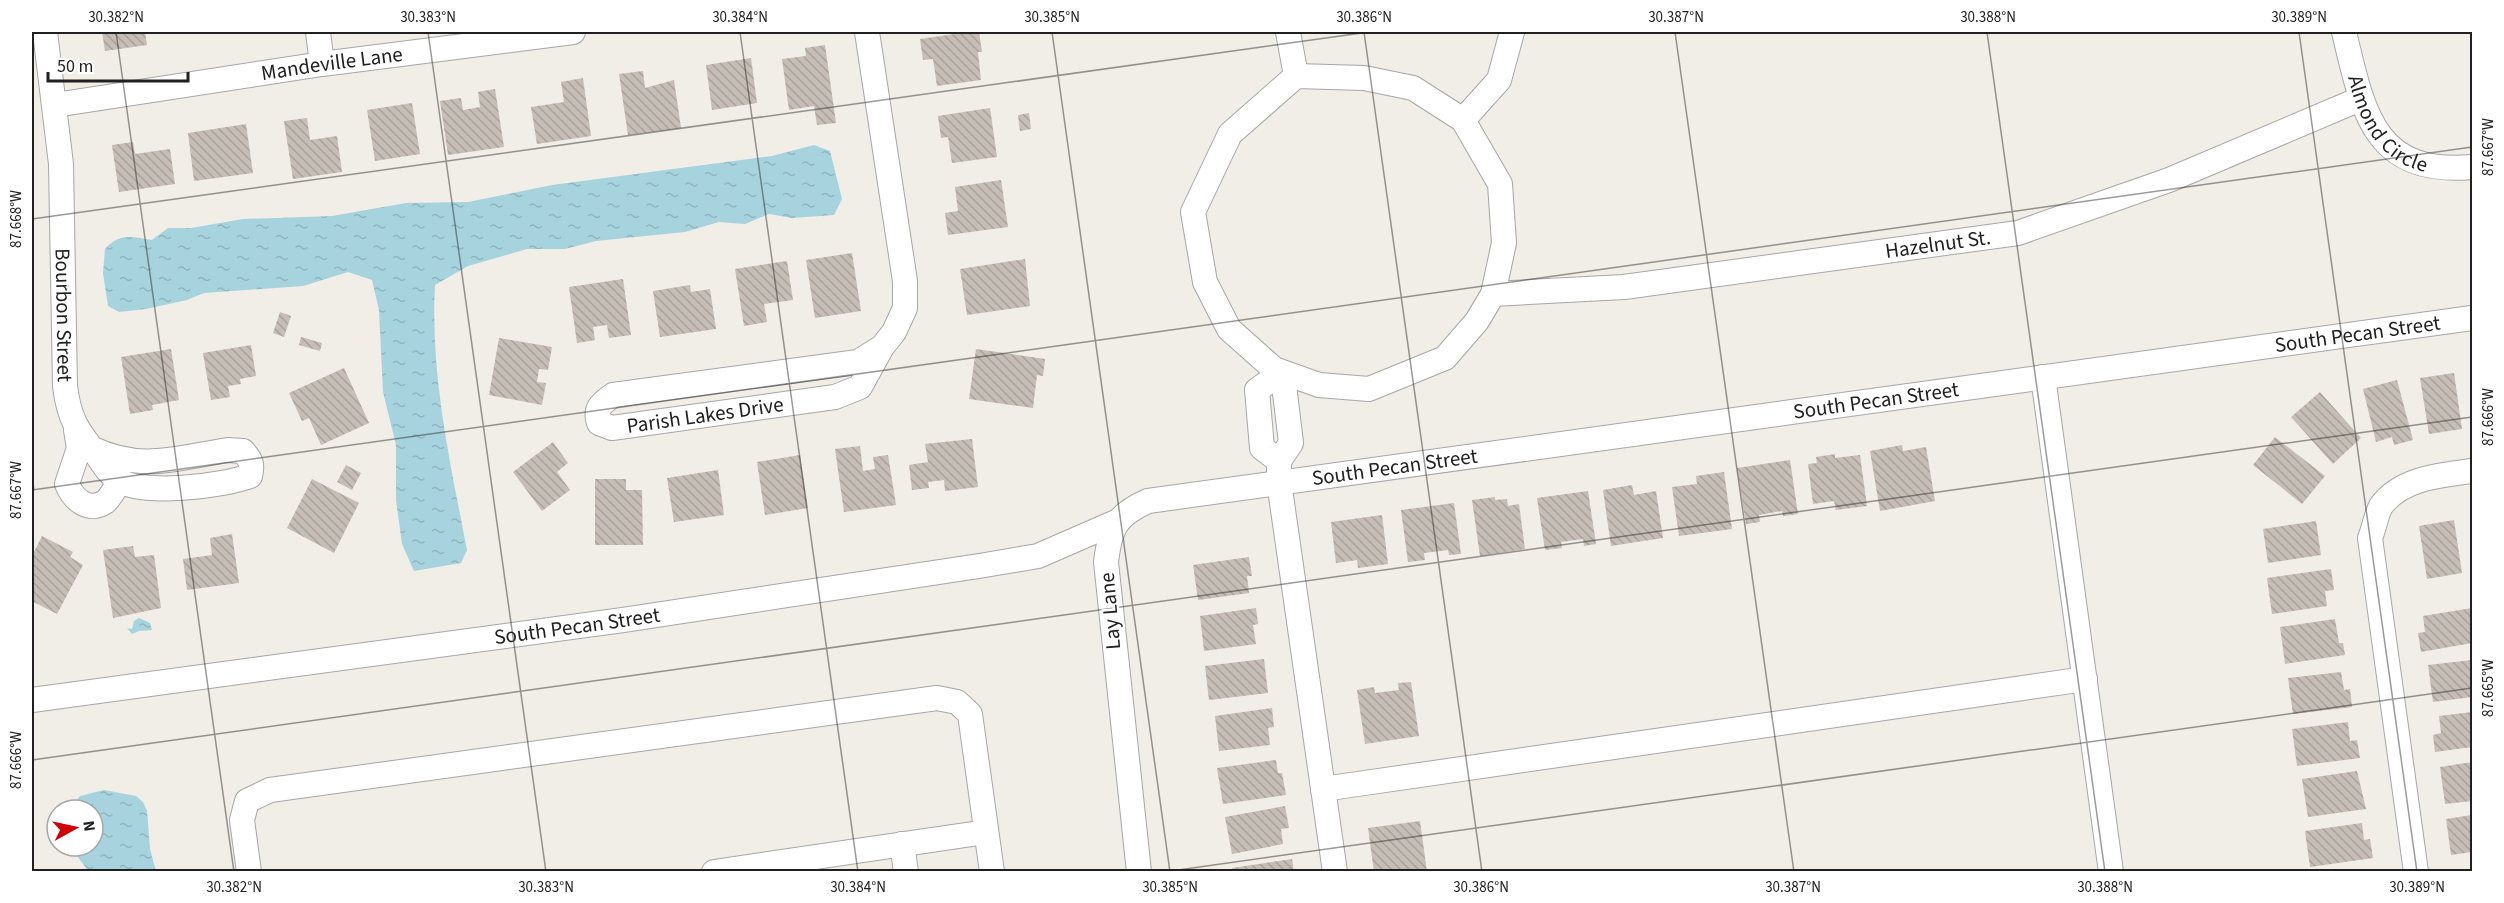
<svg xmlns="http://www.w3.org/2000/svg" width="2504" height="903" font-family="'Source Sans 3',sans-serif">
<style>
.water{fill:url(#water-ripples)}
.building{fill:url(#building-back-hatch)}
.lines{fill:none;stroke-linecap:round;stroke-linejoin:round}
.minor-casing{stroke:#a7a7a7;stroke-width:26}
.minor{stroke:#fff;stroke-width:24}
.ticks{fill:none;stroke:#202020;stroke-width:1.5;stroke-opacity:0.45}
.labels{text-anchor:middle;stroke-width:5;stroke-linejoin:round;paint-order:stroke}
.street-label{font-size:21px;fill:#202020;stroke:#fff}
.neatline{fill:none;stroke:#202020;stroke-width:2}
.ticks-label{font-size:15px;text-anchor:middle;fill:#202020}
</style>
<defs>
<pattern id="water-ripples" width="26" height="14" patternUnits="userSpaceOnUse" patternTransform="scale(1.5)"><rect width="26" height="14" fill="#a7d3de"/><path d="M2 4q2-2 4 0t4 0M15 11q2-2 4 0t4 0" fill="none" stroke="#8fb5be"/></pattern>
<pattern id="building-back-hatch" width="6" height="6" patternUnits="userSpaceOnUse" patternTransform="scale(1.5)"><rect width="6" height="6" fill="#c5bdb6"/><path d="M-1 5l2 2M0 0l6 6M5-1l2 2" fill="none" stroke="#a9a29c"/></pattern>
</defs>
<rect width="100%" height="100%" fill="#f1ede7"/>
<path class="water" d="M814 145 830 151 842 199 834 215 792 218 769 214 745 224 719 222 685 232 596 241 565 249H527L468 266 435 285C430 375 450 462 467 550L461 563 414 571 402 544 396 500V445L383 392 379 310 372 280 348 272 303 286 204 293 187 300 146 309 119 312 108 306 103 273 105 249C120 232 133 237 152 240L168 228H191L243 219 332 216 406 203 468 202 552 185 772 156Z
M139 618 150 623 152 630 139 631 132 634 127 628 132 629 134 621Z
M104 790 136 796 143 802 147 811 150 849 156 871H88L70 846H93V810H70L80 796Z"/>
<path class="building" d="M102 32H145L147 45 105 51Z
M968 32H979L982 52H978L981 80 937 86 933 59 923 60 920 39Z
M825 45 836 123 817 125 814 106 789 110 782 59 806 56 805 48Z
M751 58 757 103 712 110 706 65Z
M643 71 645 88 674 80 681 128 628 135 619 74Z
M583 78 591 136 537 144 531 107 564 102 561 82Z
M495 89 504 147 448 155 440 101 461 98 463 110 480 107 478 92Z
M412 103 420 154 375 161 367 110Z
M990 108 997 157 952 163 948 137 941 138 938 116Z
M1029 113 1031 129 1020 131 1018 115Z
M307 118 310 140 337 136 342 172 293 179 284 121Z
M246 124 253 173 194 181 188 133Z
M133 142 135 154 170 149 175 184 119 192 112 145Z
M1001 180 1008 227 948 235 945 213 958 211 955 187Z
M852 253 861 311 815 318 806 260Z
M1025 259 1030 306 967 315 960 269Z
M787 261 793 300 764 304 767 322 744 326 735 269Z
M623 279 631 335 609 338 607 325 593 327 595 340 577 343 569 287Z
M690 285 691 292 710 289 716 329 660 337 653 291Z
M280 312 291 316 284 337 273 333Z
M301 337 322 343 320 351 299 345Z
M499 338 552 347 548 370 539 369 537 382 546 383 542 405 489 395Z
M251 345 256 376 240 379 241 384 228 386 230 397 211 400 203 353Z
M171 349 179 400 152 405 153 410 130 414 121 357Z
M976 349 1045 359 1043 376 1037 375 1033 408 969 399Z
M344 368 369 423 321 445 309 418 302 421 289 393Z
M2454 373 2462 429 2429 434 2420 378Z
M2397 380 2413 440 2394 445 2392 437 2376 442 2363 389Z
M2320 392 2361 438 2333 464 2291 417Z
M2275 437 2325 476 2302 504 2253 465Z
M972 439 978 487 945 491 944 480 928 482 929 488 912 490 909 465 928 462 925 444Z
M553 442 568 463 557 472 570 490 542 511 513 472Z
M1902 445 1903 451 1926 447 1935 501 1880 511 1870 451Z
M860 446 863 471 875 469 873 457 888 455 896 505 844 512 835 449Z
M1835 454V458L1860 455 1867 506 1836 510 1834 501 1813 504 1808 464 1817 463 1816 457Z
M800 455 808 508 765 515 757 462Z
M1790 460 1798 514 1783 516 1782 511 1759 515 1760 522 1746 524 1737 468Z
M346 465 361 473 352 490 337 482Z
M718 470 724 515 674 522 667 478Z
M1724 472 1732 529 1679 536 1672 487 1697 484 1696 476Z
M32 475 35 490 32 491Z
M312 479 359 503 334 553 287 528Z
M595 479H626V490H642L643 545H595Z
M1632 485 1634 495 1656 491 1663 538 1611 546 1603 490Z
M1588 491 1596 544 1584 546 1583 539 1561 542 1562 548 1545 550 1537 498Z
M1495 497V500L1507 499 1508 506 1519 504 1525 549 1480 556 1472 500Z
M1454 503 1461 554 1449 555 1448 550 1424 553 1425 560 1408 562 1401 510Z
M1382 515 1388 564 1358 568 1357 560 1336 563 1331 522Z
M2454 520 2462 573 2427 579 2419 526Z
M2316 521 2321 555 2268 563 2263 529Z
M232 534 239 583 187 590 183 559 212 555 210 538Z
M42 536 73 552 70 557 83 565 57 614 32 601V556Z
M133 546 135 557 154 555 161 608 113 618 103 550Z
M1249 557 1252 576H1247L1249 593 1198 600 1193 565Z
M2331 569 2334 590 2325 591 2327 606 2272 614 2267 578Z
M1256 608 1258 624 1253 625 1256 644 1204 651 1200 616Z
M2472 608V643L2421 652 2418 633 2425 632 2423 616Z
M2335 619 2339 643H2343L2345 655 2285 664 2280 627Z
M1264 659 1268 693 1209 700 1205 666Z
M2472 660V697L2433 702 2428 665Z
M2341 672 2344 690 2350 689 2352 707 2293 714 2288 678Z
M1411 682 1419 736 1365 744 1357 690 1374 687 1375 693 1399 690 1398 683Z
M1272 708 1274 727 1268 728 1270 745 1219 751 1215 716Z
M2472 712V747L2435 752 2433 735 2441 733 2439 716Z
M2348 722 2350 741 2357 740 2360 758 2297 766 2292 729Z
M1276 760 1278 773H1282L1286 795 1223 804 1217 768Z
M2472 762V801L2445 804 2440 767Z
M2357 771 2366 809 2308 817 2302 779Z
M1285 806 1289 828 1281 829 1283 844 1232 854 1225 817Z
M2472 815V852L2451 855 2446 819Z
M1420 821 1427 872H1415V869L1374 872 1368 828Z
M2362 823 2364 840 2370 839 2373 858 2310 867 2305 831Z
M1292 859 1294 872H1233L1232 868Z"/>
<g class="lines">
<g class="minor-casing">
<g id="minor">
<path id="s1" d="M45 32 61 164 65 386C69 419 77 430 97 455 103 464 109 474 118 480 142 496 223 486 250 476 253 465 251 460 243 451L228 450C176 458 141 472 91 448"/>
<path d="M318 32 322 64"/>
<path d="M867 32 905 281V308L894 332 882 347 860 387 835 397 612 428 599 423C594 408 602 403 613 395L858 362 882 347"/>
<path d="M1288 32 1296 76"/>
<path id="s2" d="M2344 32C2363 111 2373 176 2472 167"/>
<path d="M1296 76 1364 78 1413 88 1463 120 1500 184 1504 243 1493 294 1477 321 1445 358 1369 389 1319 385 1274 369 1229 329 1205 282 1193 212 1230 134Z"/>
<path id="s3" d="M55 105 322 64 573 32"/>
<path d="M1463 120 1499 80 1512 32"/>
<path id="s4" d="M1493 294 1624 287 2018 233 2169 180 2360 99"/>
<path d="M2043 377 2111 872"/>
<path d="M1274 378 1284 385 1291 443 1279 461V482L1335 872"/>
<path d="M1274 378 1257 390 1262 448 1279 461"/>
<path d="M76 430 79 448 67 484C73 499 88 513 105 502 111 497 116 487 119 481"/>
<path id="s5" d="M32 700 623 620 979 566 1038 556 1116 522"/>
<path d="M1323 789 2085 679"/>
<path d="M902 844 906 872"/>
<path d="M249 872 242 820 247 801 270 790 937 698 957 702 970 714 992 872"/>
<path d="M714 872 986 832"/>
<path id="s6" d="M1139 872 1106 562C1110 528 1116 515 1148 501L2472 318"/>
<path d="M2416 872 2370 538C2374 529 2376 515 2381 506 2401 478 2441 475 2472 471"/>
</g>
</g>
<use href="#minor" class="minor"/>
</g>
<path class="ticks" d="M116 32 234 872M428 32 546 872M740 32 858 872M1052 32 1170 872M1364 32 1482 872M1675 32 1794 872M1987 32 2105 872M2299 32 2417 872M32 219 1369 32M32 490 2472 147M32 760 2472 417M1164 872 2472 688"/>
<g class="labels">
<g class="street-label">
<text dy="7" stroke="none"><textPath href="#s3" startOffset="280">Mandeville Lane</textPath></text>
<text dy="7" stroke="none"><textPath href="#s2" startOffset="106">Almond Circle</textPath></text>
<text dy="7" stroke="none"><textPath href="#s4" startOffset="448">Hazelnut St.</textPath></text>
<text dy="7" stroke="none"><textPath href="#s1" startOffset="284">Bourbon Street</textPath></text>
<text dy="7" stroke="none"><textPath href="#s6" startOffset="1612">South Pecan Street</textPath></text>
<text dy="7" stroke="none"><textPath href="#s6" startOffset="1126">South Pecan Street</textPath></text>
<text transform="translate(705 415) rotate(-8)" y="7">Parish Lakes Drive</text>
<text dy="7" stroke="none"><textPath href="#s6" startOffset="640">South Pecan Street</textPath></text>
<text transform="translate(1110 611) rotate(-95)" y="7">Lay Lane</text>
<text dy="7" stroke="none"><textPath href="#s5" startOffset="550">South Pecan Street</textPath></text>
</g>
</g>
<rect width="2504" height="903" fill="none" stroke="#ffffff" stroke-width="66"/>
<g transform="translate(75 828) rotate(82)"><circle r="28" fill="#ffffff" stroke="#a6a6a6" stroke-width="1.5"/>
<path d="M0-4.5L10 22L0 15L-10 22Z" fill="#d00005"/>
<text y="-9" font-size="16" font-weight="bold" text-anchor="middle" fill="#202020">N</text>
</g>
<path d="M48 72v9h140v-9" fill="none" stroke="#202020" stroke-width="3"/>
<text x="57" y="72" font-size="18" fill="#202020" stroke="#ffffff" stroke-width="4.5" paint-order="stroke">50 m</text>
<rect x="33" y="33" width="2438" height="837" class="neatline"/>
<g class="ticks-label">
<text x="116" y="22">30.382°N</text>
<text x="428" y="22">30.383°N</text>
<text x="740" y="22">30.384°N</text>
<text x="1052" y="22">30.385°N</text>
<text x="1364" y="22">30.386°N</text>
<text x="1676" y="22">30.387°N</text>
<text x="1988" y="22">30.388°N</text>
<text x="2299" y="22">30.389°N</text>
<text transform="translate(2488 147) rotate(-90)" y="5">87.667°W</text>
<text transform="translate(16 219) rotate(-90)" y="5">87.668°W</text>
<text transform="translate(2488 417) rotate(-90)" y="5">87.666°W</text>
<text transform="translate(16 490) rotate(-90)" y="5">87.667°W</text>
<text transform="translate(2488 688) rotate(-90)" y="5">87.665°W</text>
<text transform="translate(16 760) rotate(-90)" y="5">87.666°W</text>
<text x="234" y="892">30.382°N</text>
<text x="546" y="892">30.383°N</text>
<text x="858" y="892">30.384°N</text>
<text x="1170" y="892">30.385°N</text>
<text x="1481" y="892">30.386°N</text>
<text x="1793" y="892">30.387°N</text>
<text x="2105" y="892">30.388°N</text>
<text x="2417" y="892">30.389°N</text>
</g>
</svg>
